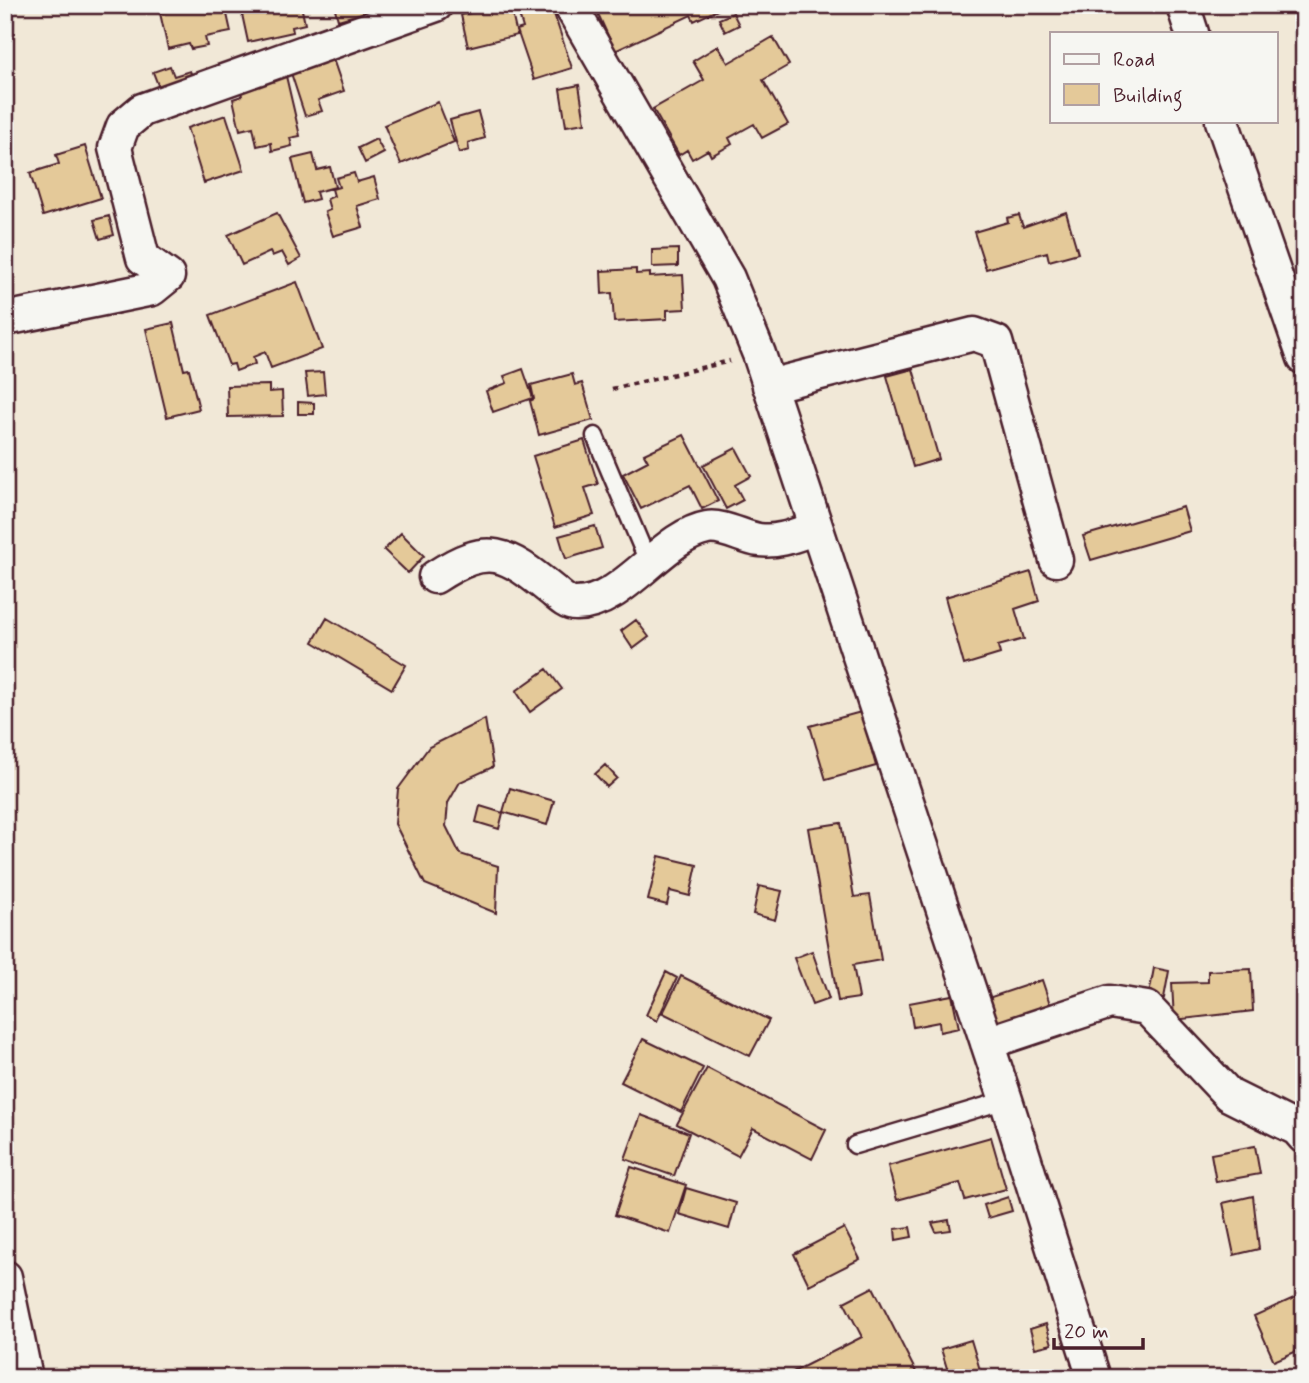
<svg xmlns="http://www.w3.org/2000/svg" width="1309" height="1383" font-family="Mynerve,sans-serif">
<style>
.building{fill:#e4c999;stroke:#4a1f2b;stroke-width:2}
.lines{fill:none;stroke-linecap:round;stroke-linejoin:round}
.lane-casing{stroke:#4a1f2b;stroke-width:21}
.street-casing{stroke:#4a1f2b;stroke-width:37}
.path{stroke:#4a1f2b;stroke-width:4.5;stroke-dasharray:5 5;stroke-linecap:butt}
.lane{stroke:#f6f6f2;stroke-width:16}
.street{stroke:#f6f6f2;stroke-width:32}
</style>
<rect width="100%" height="100%" fill="#f1e8d7"/>
<filter id="ink" filterUnits="userSpaceOnUse"><feTurbulence type="fractalNoise" baseFrequency=".0143" numOctaves="2"/><feDisplacementMap in="SourceGraphic" scale="14" xChannelSelector="R" yChannelSelector="G"/><feConvolveMatrix kernelMatrix="1 2 1 2 8 2 1 2 1" color-interpolation-filters="sRGB"/></filter>
<g filter="url(#ink)">
<path class="building" d="M195 5H225L231 32 205 37 207 46 191 49 189 44 168 49 160 13Z
M240 5H301L305 24 292 27 293 32 248 42Z
M334 5H391L338 20Z
M510 5 517 35 468 47 461 15Z
M516 5H551L572 68 534 80 517 30 523 28Z
M594 5H728L694 21 691 15 615 51Z
M733 13 739 25 725 32 719 19Z
M773 37 789 65 763 80 788 124 762 138 754 124 729 138 732 144 711 156 708 150 692 159 687 150 679 155 653 109 704 80 693 61 718 46 728 63Z
M333 59 344 91 318 100 322 111 305 116 291 73Z
M170 66 174 76 190 71 194 80 161 93 153 72Z
M286 76 300 136 290 138 292 146 272 151 271 143 257 146 253 127 240 130 233 99 242 96 240 86Z
M579 85 585 123 566 126 560 89Z
M438 102 454 142 401 164 384 125Z
M478 112 485 138 468 143 469 150 459 153 450 120Z
M226 115 244 170 204 183 187 128Z
M376 139 384 153 365 163 358 148Z
M85 146 101 198 43 216 30 173 59 164 56 155Z
M313 154 317 170 330 167 335 187 316 192 318 199 303 203 292 159Z
M354 173 357 182 374 177 380 199 357 206 363 227 333 236 325 212 330 210 327 199 334 196 332 189 339 187 336 178Z
M1066 212 1078 253 1049 261 1047 252 986 269 974 232 1008 222 1007 218 1019 215 1023 227Z
M277 213 301 258 289 265 282 252 272 256 270 252 242 265 228 235Z
M109 216 114 235 100 239 94 220Z
M678 249V266L652 267V250Z
M636 269V274L650 273V277L683 275 685 309 667 310V319L614 322 612 293 602 294 601 271Z
M297 282 322 349 271 368 265 352 253 357 255 364 236 371 234 364 229 365 210 315Z
M173 323 184 370 189 369 199 409 167 417 146 329Z
M523 369 533 398 493 412 486 391 507 383 504 376Z
M913 369 939 459 913 467 887 376Z
M323 372 325 394 308 396 305 373Z
M572 374 575 385 582 383 593 420 539 435 530 401 534 399 531 385Z
M269 385V392L282 391 283 416 228 417 227 386Z
M298 402 314 403V414H298Z
M684 435 718 501 702 509 690 485 641 509 623 474 648 461 644 454Z
M584 440 598 484 585 488 594 515 555 527 533 456Z
M736 448 751 476 735 485 743 500 726 509 703 465Z
M1183 507 1190 531 1091 560 1083 536Z
M595 526 602 548 566 559 559 536Z
M401 533 424 556 408 573 384 550Z
M1031 572 1039 601 1015 609 1024 639 998 646 1000 654 964 665 945 597Z
M327 618 406 665 392 689 313 642Z
M636 620 649 637 633 649 621 631Z
M547 669 562 689 530 712 516 691Z
M861 712 876 766 826 780 810 726Z
M485 719 493 767 460 782 448 803 446 826 460 854 498 866 496 913 425 884 395 824 398 789 429 747Z
M605 765 617 778 607 787 595 774Z
M510 788 554 801 547 825 503 812Z
M480 806 503 813 499 829 476 822Z
M841 823 854 897 870 895 881 960 853 965 859 998 838 1001 808 828Z
M659 856 697 865 690 896 670 891 667 905 648 900Z
M759 886 782 891 775 920 753 914Z
M812 951 829 999 812 1005 794 958Z
M1154 968 1169 971 1164 998 1149 995Z
M1251 969 1253 1011 1174 1020 1172 983 1208 982V971Z
M666 972 677 978 657 1021 646 1015Z
M681 976 769 1020 750 1056 663 1013Z
M1042 980 1051 1007 995 1026 985 999Z
M952 995 959 1028 940 1032 939 1022 913 1027 909 1003Z
M643 1039 703 1068 681 1112 621 1082Z
M707 1068 826 1130 812 1159 753 1128 738 1156 677 1124Z
M641 1115 689 1133 674 1176 625 1159Z
M991 1137 1006 1189 965 1200 960 1183 897 1200 888 1166Z
M1255 1146 1260 1174 1216 1182 1211 1154Z
M631 1167 686 1185 670 1233 615 1215Z
M686 1188 736 1203 729 1229 679 1214Z
M1253 1196 1259 1249 1234 1255 1223 1203Z
M1008 1197 1012 1211 988 1218 984 1205Z
M949 1220 951 1230 936 1232 932 1223Z
M910 1227 912 1237 896 1240 895 1229Z
M844 1228 860 1259 809 1285 794 1254Z
M873 1287 919 1378H781L862 1337 844 1302Z
M1296 1297 1304 1309V1348L1274 1361 1254 1316Z
M1046 1324 1052 1344 1035 1348 1030 1329Z
M971 1340 980 1370 950 1378 941 1349Z"/>
<g class="lines">
<g class="lane-casing">
<path id="lane" d="M595 436 649 564
M855 1145 1006 1100"/>
</g>
<g class="street-casing">
<path id="street" d="M570 5 728 278 759 354 1006 1100 1094 1378
M1183 5 1192 33
M1222 121 1304 358
M5 319 152 289 168 276 143 258 115 148 123 126 142 110 436 5
M769 386 974 334 996 342 1056 560
M435 577C489 542 505 552 553 591 559 596 567 604 575 604 623 605 662 536 707 528 722 525 744 538 759 540 779 543 798 534 816 528
M987 1043 1110 1002 1147 1008 1229 1095 1297 1129 1304 1137
M5 1277 26 1378"/>
</g>
<path class="path" d="M612 389 730 361"/>
<use href="#lane" class="lane"/>
<use href="#street" class="street"/>
</g>
</g>
<rect width="1309" height="1383" fill="none" stroke="#f6f6f2" stroke-width="28"/>
<rect x="14" y="14" width="1281" height="1355" fill="none" stroke="#4a1f2b" stroke-width="2.5" filter="url(#ink)"/>
<rect x="1050" y="32" width="228" height="91" fill="#f6f6f2" stroke="#b1a0a2" stroke-width="2"/>
<rect x="1064" y="54" width="35" height="10" fill="#f6f6f2" stroke="#b1a0a2" stroke-width="2"/>
<text x="1113" y="66" font-size="21" fill="#4a1f2b">Road</text>
<rect x="1064" y="84" width="35" height="21" fill="#e4c999" stroke="#b1a0a2" stroke-width="2"/>
<text x="1113" y="102" font-size="21" fill="#4a1f2b">Building</text>
<path d="M1054 1338v10h89v-10" fill="none" stroke="#4a1f2b" stroke-width="3.5"/>
<text x="1064" y="1338" font-size="21" fill="#4a1f2b" stroke="#f6f6f2" stroke-width="5" paint-order="stroke">20 m</text>
</svg>
